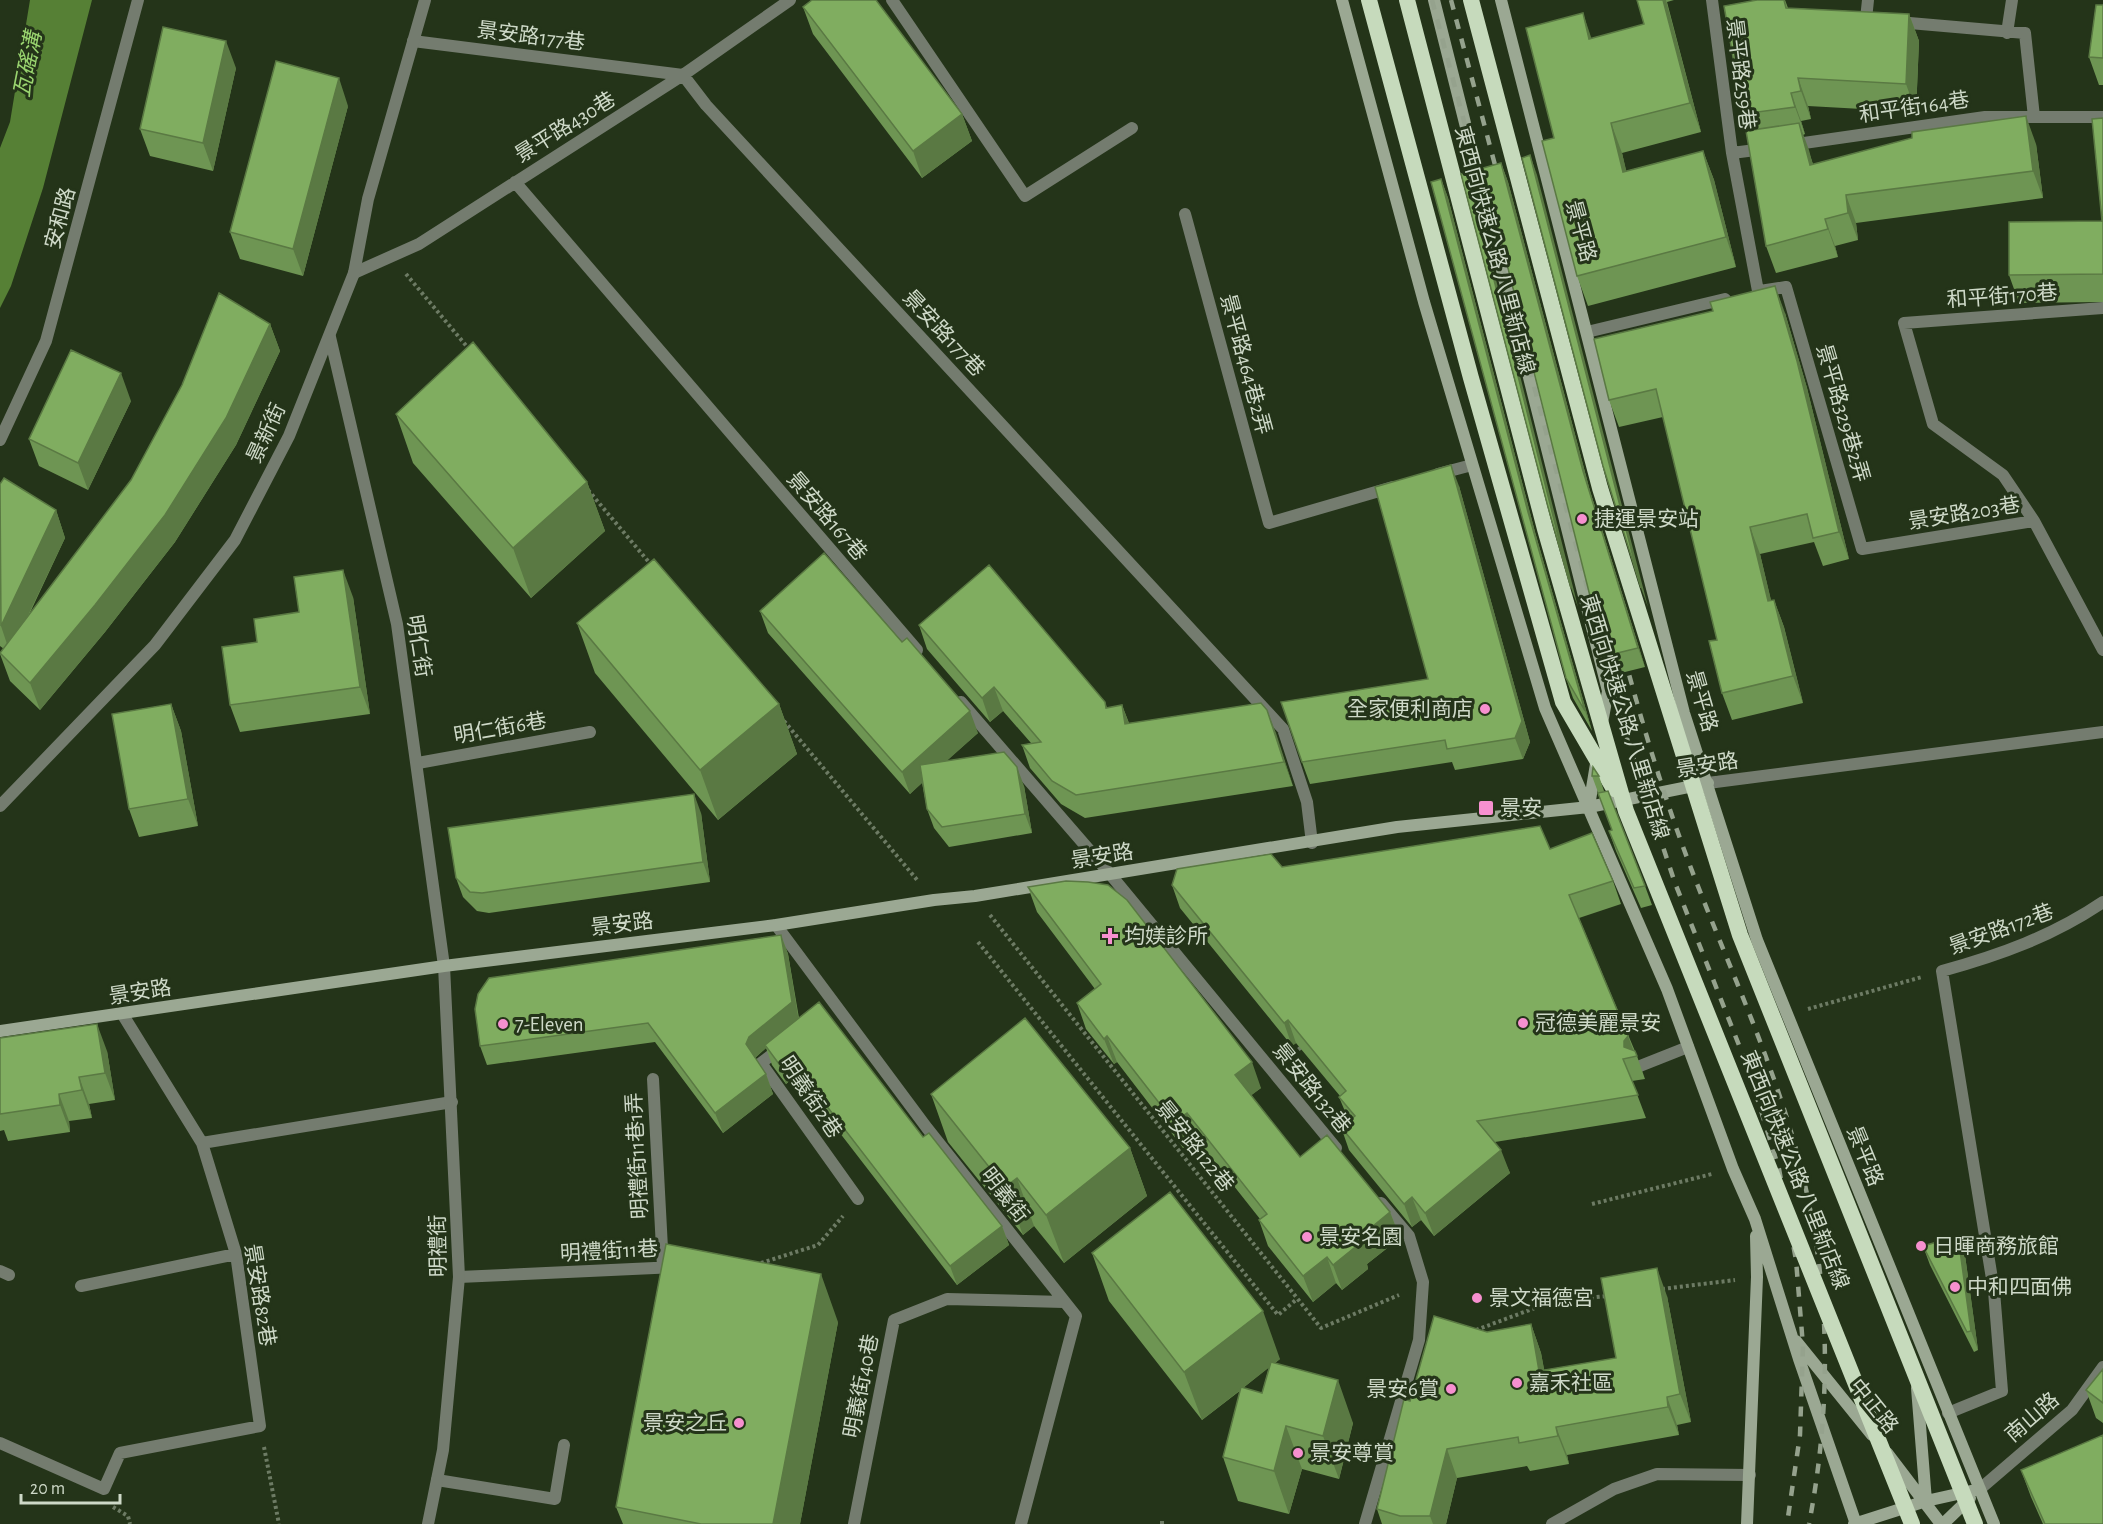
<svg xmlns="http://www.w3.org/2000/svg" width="2103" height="1524" font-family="'Alegreya Sans','Noto Sans TC',sans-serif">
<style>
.water{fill:#568035}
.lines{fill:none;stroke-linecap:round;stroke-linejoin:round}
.path{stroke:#6d7b64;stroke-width:4;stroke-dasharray:3 3;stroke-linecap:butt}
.service{stroke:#747c6f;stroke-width:12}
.minor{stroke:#747c6f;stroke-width:12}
.tertiary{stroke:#747c6f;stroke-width:12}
.secondary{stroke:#9ba893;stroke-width:12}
.rail{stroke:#95a28d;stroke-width:4.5;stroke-dasharray:10 10;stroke-linecap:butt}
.trunk-bridge{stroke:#c6dabc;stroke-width:16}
.wall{fill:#6e9553;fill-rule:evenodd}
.shaded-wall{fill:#5a7943}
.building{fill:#80ad60;stroke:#5a7943;stroke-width:1.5}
.poi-dot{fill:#f690cf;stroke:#243419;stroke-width:2}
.labels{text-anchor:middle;stroke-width:6;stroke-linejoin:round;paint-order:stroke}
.street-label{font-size:21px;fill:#ced9c8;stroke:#243419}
.poi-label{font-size:21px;fill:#ced9c8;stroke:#243419;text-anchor:start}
.water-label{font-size:22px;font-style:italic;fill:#99d46f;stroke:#243419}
</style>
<rect width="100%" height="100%" fill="#243419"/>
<path class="water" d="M30 0H92L43 188 11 286 0 308V148L10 122Z"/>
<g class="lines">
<path class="path" d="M406 274 469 349
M588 490 653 567
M784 721 918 881
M990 915 1321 1328 1399 1295
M978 942 1278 1315 1297 1299
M1808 1009 1922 977
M1289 1057 1304 1045
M1592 1204 1712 1174
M761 1263 818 1245 843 1216
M1662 1289 1735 1280
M1476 1330 1551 1302 1607 1296
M264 1447 279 1524
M113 1507 128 1516 130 1524
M1162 1524V1519"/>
<path class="service" d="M892 0 1025 196 1132 128
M1712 0 1732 153 1758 291
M1868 0 1866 19 1874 20
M1898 22 2025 33 2034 117
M2007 33 2012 0
M413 41 683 75 706 105 1283 729 1307 802 1312 843
M1790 145 1985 117H2103
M1732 153 1763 149
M515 182 917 650
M1185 214 1269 523 1393 487
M354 273 419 244 683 75 790 0
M1760 291 1786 287 1862 549 2034 521 2103 650
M1587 332 1725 299
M1438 474 1472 465
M2034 521 2003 475 1933 424 1904 323 2103 308
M961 702 1110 874 1336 1148
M418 763 590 732
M776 925 927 1128 1076 1316 1021 1524
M782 1047 761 1063 858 1199
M1640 1066 1688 1047
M653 1079 663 1267
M202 1143 452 1102
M0 1271 9 1275
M459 1277 676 1267
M81 1286 236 1254
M1948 1413 2002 1391 1994 1291 1942 971C2000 955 2053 936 2103 902
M0 1443 104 1489 120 1453 260 1426 236 1254 202 1143 123 1015
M437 1480 555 1499 564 1445
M854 1524 894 1320 947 1299 1064 1302
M1365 1524 1419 1340 1423 1282 1409 1236 1381 1203
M1552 1524 1614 1489 1657 1474 1750 1475"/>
<path class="minor" d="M330 337 397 624 444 966 459 1277 443 1450 428 1524
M0 440 46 341 138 0"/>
<path class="tertiary" d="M1708 783 2103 732
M0 806 155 645 235 540 289 436 354 273 368 199 425 0
M1980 1489 2072 1410 2103 1367"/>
<path class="secondary" d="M1342 0 1424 302 1545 708 1667 989 1733 1169 1755 1219 1799 1359 1856 1524
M1434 0 1608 691 1602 723
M1501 0 1684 713 1757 940 1994 1524
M1589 806 1596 764
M0 1031 444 966 776 925 934 900 975 896 1397 827 1589 807 1708 783
M1796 1341 1872 1435
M1917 1388 1926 1501
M1887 1453 1941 1524
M1747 1524 1757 1277 1756 1236
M1854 1524 1926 1501 1980 1489
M1943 1524 1970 1498"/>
<path class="rail" d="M1432 0 1628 742 1675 883 1748 1068 1779 1169 1796 1260 1803 1346 1800 1435 1787 1524
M1451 0 1499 180
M1624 656C1644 730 1666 804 1694 876 1736 985 1788 1093 1810 1209 1831 1313 1829 1420 1809 1524"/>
<path class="trunk-bridge" d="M1369 0 1471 378 1563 702 1614 789
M1407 0 1545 529 1626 811 1912 1524
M1471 0 1600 488 1740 935 1975 1524"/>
</g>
<path class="wall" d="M1637 0H1674L1667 2 1701 132 1622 153 1626 171 1703 151 1714 180 1736 267 1588 306 1577 276 1554 138 1592 39 1644 24Z
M1757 0H1785L1788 8 1909 14 1919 41 1916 112 1808 106 1811 119 1801 121 1805 134 1803 135 1813 164 2036 144 2043 198 1856 223 1858 240 1835 246 1838 257 1776 273 1766 246 1749 130 1743 114Z
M2103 5V85H2099L2089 57Z
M803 7 962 114 972 141 922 178 813 34Z
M236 68 213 171 150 156 140 129Z
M348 106 303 276 240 259 230 232Z
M2103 118V302L2019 303 2009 275 2102 221Z
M1501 163 1508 182 1590 491 1645 667 1613 675 1605 656Z
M1441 179 1448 198 1535 532 1592 731 1573 698 1566 678Z
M1713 311 1785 313 1807 388 1849 559 1823 566 1814 542 1760 554 1771 601 1774 600 1784 627 1803 703 1732 720 1722 693 1717 640 1663 417 1619 427 1609 400Z
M270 324 280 351 236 445 175 542 105 632 40 710 10 681 0 654 4 649 0 646V484L56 510 65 538 28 617Z
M131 401 88 490 39 466 29 439Z
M396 414 587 482 605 531 531 598 413 463Z
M1459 486 1530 742 1523 759 1455 770 1452 762 1310 784 1302 762 1428 679Z
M353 597 370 714 240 732 230 705 257 642 299 612Z
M760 611 978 733 946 761 1024 786 1032 833 949 847 934 828 927 809 922 782 910 794 768 633Z
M577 623 779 704 797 754 718 820 595 673Z
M919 625 1105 702 1107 708 1122 705 1129 723 1267 710 1293 786 1085 818 1061 804 1030 768 1022 745 1031 743 1003 711 990 722 927 649Z
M171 704 181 731 198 826 139 837 129 809Z
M1592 776H1599L1604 791 1645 886 1652 905 1641 908 1616 851 1609 831 1612 830Z
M701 813 710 882 489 913 477 911 463 897 456 878Z
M1550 849 1613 881 1621 904 1579 918 1637 1056 1645 1079 1632 1081 1646 1118 1495 1142 1510 1173 1434 1236 1421 1220 1412 1227 1349 1150 1341 1127 1349 1121 1339 1097 1340 1096 1296 1043 1292 1046 1180 908 1172 885 1282 867Z
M1028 887 1261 1088 1251 1095 1300 1157 1390 1212 1400 1238 1367 1264 1368 1269 1342 1290 1336 1283 1313 1302 1268 1246 1259 1220 1260 1219 1196 1138 1183 1148 1117 1062 1114 1064 1086 1029 1077 1003 1095 989 1037 912Z
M781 935 788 954 799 1018 923 1137 1002 1226 1009 1245 957 1285 796 1076 786 1084 772 1065 766 1048 755 1058 766 1074 773 1094 723 1133 655 1042 487 1065 480 1046Z
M0 1038 107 1051 115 1100 89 1104 92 1118 69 1121 70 1132 8 1141 4 1130 0 1131Z
M931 1094 1130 1148 1147 1196 1064 1263 1034 1226 1023 1235 948 1142Z
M1923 1246 1965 1255 1978 1350 1974 1352 1930 1265Z
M1092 1253 1280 1359 1275 1363 1353 1423 1339 1479 1302 1469 1289 1514 1238 1501 1223 1457 1241 1390 1202 1420 1109 1301ZM1269 1367 1262 1393 1243 1388Z
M1667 1296 1691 1422 1677 1425 1679 1435 1567 1455 1569 1464 1530 1471 1527 1466 1457 1478 1446 1524H1382L1377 1509 1410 1401 1487 1332 1531 1324 1541 1353 1544 1370 1616 1358Z
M838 1322 800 1524H623L616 1507Z
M2103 1369V1423L2096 1418 2086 1390Z
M2021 1470 2103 1524H2043L2031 1497Z"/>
<path class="shaded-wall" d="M1663 0H1666L1701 132 1690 103Z
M1583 13 1593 43 1589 39Z
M1909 14 1919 41 1916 112 1906 84Z
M226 41 236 68 213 171 203 143Z
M339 78 348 106 303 276 293 249Z
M1798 78 1808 106 1811 119 1801 91Z
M1791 93 1801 121 1805 134 1795 107Z
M962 114 972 141 922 178 913 151Z
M2026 116 2036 144 2043 198 2033 171Z
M1611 123 1622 153 1634 202 1623 172Z
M1799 123 1809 150 1820 192 1810 165Z
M1703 151 1714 180 1736 267 1726 237Z
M1530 155 1537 175 1648 607 1641 588Z
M1501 163 1508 182 1590 491 1645 667 1638 648 1583 471Z
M1467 172 1474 192 1578 607 1571 588Z
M1441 179 1448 198 1535 532 1592 731 1585 711 1528 512Z
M1846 195 1856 223 1858 240 1848 213Z
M1825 219 1835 246 1838 257 1828 229Z
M1775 286 1785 313 1807 388 1849 559 1839 532Z
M270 324 280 351 236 445 175 542 105 632 40 710 30 683Z
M121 373 131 401 88 490 78 463Z
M1451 465 1459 486 1530 742 1523 759 1515 738Z
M587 482 605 531 531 598 513 548Z
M56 510 65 538 10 653 1 626Z
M1750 527 1760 554 1778 629 1768 601Z
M343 570 353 597 370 714 360 687Z
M1774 600 1784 627 1803 703 1793 676Z
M994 687 1003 711 990 722 982 698Z
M171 704 181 731 198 826 188 799Z
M779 704 797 754 718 820 700 770Z
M1122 705 1131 729 1125 724Z
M1267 710 1276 733 1293 786 1284 762Z
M970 711 978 733 910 794 902 772Z
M1017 767 1024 786 1032 833 1025 814Z
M694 794 701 813 710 882 703 862Z
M781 935 788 954 799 1022 765 1045 766 1048 756 1057 753 1063 746 1044Z
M1288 1020 1296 1043 1292 1046 1284 1023Z
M97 1024 107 1051 115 1100 105 1073Z
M1107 1036 1117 1062 1114 1064 1104 1039Z
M1628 1036 1636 1057 1624 1047V1041Z
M789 1057 796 1076 786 1084 779 1064Z
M1252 1062 1261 1088 1244 1101 1235 1075Z
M766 1074 773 1094 723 1133 715 1113Z
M79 1077 89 1104 92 1118 82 1090Z
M59 1094 69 1121 70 1132 60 1105Z
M1187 1113 1196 1138 1183 1148 1174 1122Z
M1130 1148 1147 1196 1064 1263 1046 1215Z
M1501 1150 1510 1173 1434 1236 1425 1213Z
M1017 1178 1034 1226 1023 1235 1005 1187Z
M1412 1197 1421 1220 1412 1227 1404 1204Z
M1390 1212 1400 1238 1367 1264 1368 1269 1342 1290 1333 1265 1356 1240Z
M1002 1226 1009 1245 957 1285 950 1266Z
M1958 1236 1965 1255 1978 1350 1971 1331Z
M1327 1257 1336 1283 1313 1302 1303 1276Z
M1657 1268 1667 1296 1691 1422 1680 1394Z
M821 1274 838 1322 800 1524H773Z
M1263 1311 1280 1359 1202 1420 1184 1372Z
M1531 1324 1541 1353 1550 1399 1539 1371Z
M1338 1380 1353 1423 1339 1479 1323 1436Z
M1667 1397 1677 1425 1679 1435 1668 1407Z
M1286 1426 1302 1469 1289 1514 1274 1471Z
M1556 1427 1567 1455 1569 1464 1558 1436Z
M1447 1449 1457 1478 1446 1524H1433L1430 1516Z"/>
<path class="building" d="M812 0H876L962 114 913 151 803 7Z
M1637 0H1663L1690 103 1611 123 1623 172 1703 151 1726 237 1577 276 1542 141 1554 138 1526 28 1583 13 1589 39 1644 24Z
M1757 0H1784L1786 8 1909 14 1906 84 1798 78 1801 91 1791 93 1795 107 1743 114 1724 6Z
M2096 5H2103V58L2089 57Z
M163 27 226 41 203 143 140 129Z
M276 61 339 78 293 249 230 232Z
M2026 116 2033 171 1846 195 1848 213 1825 219 1828 229 1766 246 1746 131 1799 123 1810 165 1912 138V132Z
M2103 118V274L2009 275V222L2102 221 2092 119Z
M1530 155 1641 588 1603 466 1522 158Z
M1501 163 1583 471 1638 648 1605 656 1483 168Z
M1467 172 1571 588 1548 507 1461 174Z
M1441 179 1528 512 1585 711 1566 678 1431 182Z
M1775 286 1797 361 1839 532 1813 538 1807 514 1750 527 1768 601 1774 600 1793 676 1722 693 1709 641 1717 640 1656 389 1609 400 1594 339 1713 311 1710 302Z
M219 293 270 324 226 418 165 515 95 605 30 683 0 653 131 480 182 385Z
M473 342 587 482 513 548 396 414Z
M71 350 121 373 78 463 29 439Z
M1451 465 1522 721 1515 738 1447 749 1445 740 1302 762 1281 702 1428 679 1375 487Z
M4 478 56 510 1 626 0 484Z
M824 553 902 642 907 638 970 711 902 772 760 611Z
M654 559 779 704 700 770 577 623Z
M989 565 1105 702 1106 708 1122 705 1125 724 1261 703 1267 710 1284 762 1076 795 1052 781 1022 745 1041 742 994 687 982 698 919 625Z
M343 570 360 687 230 705 222 647 257 642 254 619 299 612 294 577Z
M171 704 188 799 129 809 112 714Z
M1004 752 1017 767 1025 814 942 827 927 809 920 765Z
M1593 767 1599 776H1592Z
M1608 791 1645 886 1634 888 1609 831 1612 830 1598 793Z
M694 794 703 862 482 893 470 892 456 878 448 828Z
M1540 826 1550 849 1592 833 1613 881 1569 895 1628 1036 1624 1041V1047L1635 1051 1637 1056 1623 1059 1638 1095 1477 1121 1501 1150 1425 1213 1412 1197 1404 1204 1341 1127 1355 1116 1339 1097 1346 1091 1288 1020 1284 1023 1172 885 1177 869 1271 854 1282 867Z
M1066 881 1088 882 1108 885 1127 900 1252 1062 1235 1075 1300 1157 1327 1135 1390 1212 1356 1240 1359 1244 1333 1265 1327 1257 1303 1276 1259 1220 1267 1214 1187 1113 1174 1122 1107 1036 1104 1039 1077 1003 1101 984 1028 887Z
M781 935 792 1002 749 1037 746 1044 766 1074 715 1113 648 1023 480 1046 475 1009 478 994 489 978Z
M819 1002 923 1137 929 1133 1002 1226 950 1266 789 1057 779 1064 765 1045Z
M1025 1018 1130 1148 1046 1215 1017 1178 1005 1187 931 1094Z
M97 1024 105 1073 79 1077 82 1090 59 1094 60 1105 0 1114V1038Z
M1170 1192 1263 1311 1184 1372 1092 1253Z
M1958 1236 1971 1331 1967 1332 1923 1246Z
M666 1244 821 1274 773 1524H701L616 1507Z
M1657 1268 1680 1394 1667 1397 1668 1407 1556 1427 1558 1436 1519 1443 1518 1437 1447 1449 1430 1516H1400L1377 1509 1404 1399 1410 1401 1434 1316 1487 1332 1531 1324 1539 1371 1616 1358 1601 1278Z
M1271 1362 1338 1380 1323 1436 1286 1426 1274 1471 1223 1457 1241 1387 1262 1393Z
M2103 1369V1403L2086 1390Z
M2103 1435V1524H2045L2021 1470Z"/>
<g class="poi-dot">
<circle cx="1582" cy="519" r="6"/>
<circle cx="1485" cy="709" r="6"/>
<rect x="1478" y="800" width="16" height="16" rx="3"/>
<path d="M1107 927h6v6h6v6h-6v6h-6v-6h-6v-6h6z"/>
<circle cx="1523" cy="1023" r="6"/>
<circle cx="503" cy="1024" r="6"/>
<circle cx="1307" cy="1237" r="6"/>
<circle cx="1921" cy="1246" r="6"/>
<circle cx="1955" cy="1287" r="6"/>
<circle cx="1477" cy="1298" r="6"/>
<circle cx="1517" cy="1383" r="6"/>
<circle cx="1451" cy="1389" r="6"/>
<circle cx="739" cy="1423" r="6"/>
<circle cx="1298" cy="1453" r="6"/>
</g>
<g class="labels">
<g class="street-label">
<text transform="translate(531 36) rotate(7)" y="7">景安路177巷</text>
<text transform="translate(1741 74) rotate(83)" y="7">景平路259巷</text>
<text transform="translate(1914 107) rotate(-8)" y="7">和平街164巷</text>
<text transform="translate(565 127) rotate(-32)" y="7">景平路430巷</text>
<text transform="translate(60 218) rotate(-75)" y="7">安和路</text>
<text transform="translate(1581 231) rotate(75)" y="7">景平路</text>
<text transform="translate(1495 250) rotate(75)" y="7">東西向快速公路 八里新店線</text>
<text transform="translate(2002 296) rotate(-4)" y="7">和平街170巷</text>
<text transform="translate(944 333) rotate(47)" y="7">景安路177巷</text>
<text transform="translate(1246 364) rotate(75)" y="7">景平路464巷2弄</text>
<text transform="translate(1843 413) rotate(74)" y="7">景平路329巷2弄</text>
<text transform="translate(266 433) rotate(-65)" y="7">景新街</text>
<text transform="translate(1964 513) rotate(-9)" y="7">景安路203巷</text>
<text transform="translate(827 516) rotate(49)" y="7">景安路167巷</text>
<text transform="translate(419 646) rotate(81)" y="7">明仁街</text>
<text transform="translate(1702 701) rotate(74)" y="7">景平路</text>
<text transform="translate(1625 717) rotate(73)" y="7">東西向快速公路 八里新店線</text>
<text transform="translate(500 728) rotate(-10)" y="7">明仁街6巷</text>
<text transform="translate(1707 765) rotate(-9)" y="7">景安路</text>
<text transform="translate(1102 856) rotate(-9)" y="7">景安路</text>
<text transform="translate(622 924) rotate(-7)" y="7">景安路</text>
<text transform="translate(2001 929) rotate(-20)" y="7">景安路172巷</text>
<text transform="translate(140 992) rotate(-9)" y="7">景安路</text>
<text transform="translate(1312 1088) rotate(51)" y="7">景安路132巷</text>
<text transform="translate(811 1097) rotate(56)" y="7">明義街2巷</text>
<text transform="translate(1195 1146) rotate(51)" y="7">景安路122巷</text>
<text transform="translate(637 1156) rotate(-93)" y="7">明禮街11巷1弄</text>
<text transform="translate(1865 1156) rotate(68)" y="7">景平路</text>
<text transform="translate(1795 1170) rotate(68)" y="7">東西向快速公路 八里新店線</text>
<text transform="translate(1005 1195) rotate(52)" y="7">明義街</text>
<text transform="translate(438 1246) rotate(-91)" y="7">明禮街</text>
<text transform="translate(609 1251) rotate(-3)" y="7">明禮街11巷</text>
<text transform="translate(260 1295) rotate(81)" y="7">景安路82巷</text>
<text transform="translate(861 1386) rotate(-79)" y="7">明義街40巷</text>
<text transform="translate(1874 1406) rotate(51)" y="7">中正路</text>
<text transform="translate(2032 1417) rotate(-41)" y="7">南山路</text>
</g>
<g class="poi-label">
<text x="1594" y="526">捷運景安站</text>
<text x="1473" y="716" text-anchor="end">全家便利商店</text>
<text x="1500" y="815">景安</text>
<text x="1124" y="943">均媄診所</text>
<text x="1535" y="1030">冠德美麗景安</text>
<text x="515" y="1031">7-Eleven</text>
<text x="1319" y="1244">景安名園</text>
<text x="1933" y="1253">日暉商務旅館</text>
<text x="1967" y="1294">中和四面佛</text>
<text x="1489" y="1305">景文福德宮</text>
<text x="1529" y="1390">嘉禾社區</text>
<text x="1439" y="1396" text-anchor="end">景安6賞</text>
<text x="727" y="1430" text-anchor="end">景安之丘</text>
<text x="1310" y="1460">景安尊賞</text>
</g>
<g class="water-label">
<text transform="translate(27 64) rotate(-79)" y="8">瓦磘溝</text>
</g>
</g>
<path d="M21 1494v9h99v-9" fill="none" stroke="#ced9c8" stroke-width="3"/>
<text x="30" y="1494" font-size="18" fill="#ced9c8" stroke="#243419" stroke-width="4.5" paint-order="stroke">20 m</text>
</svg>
